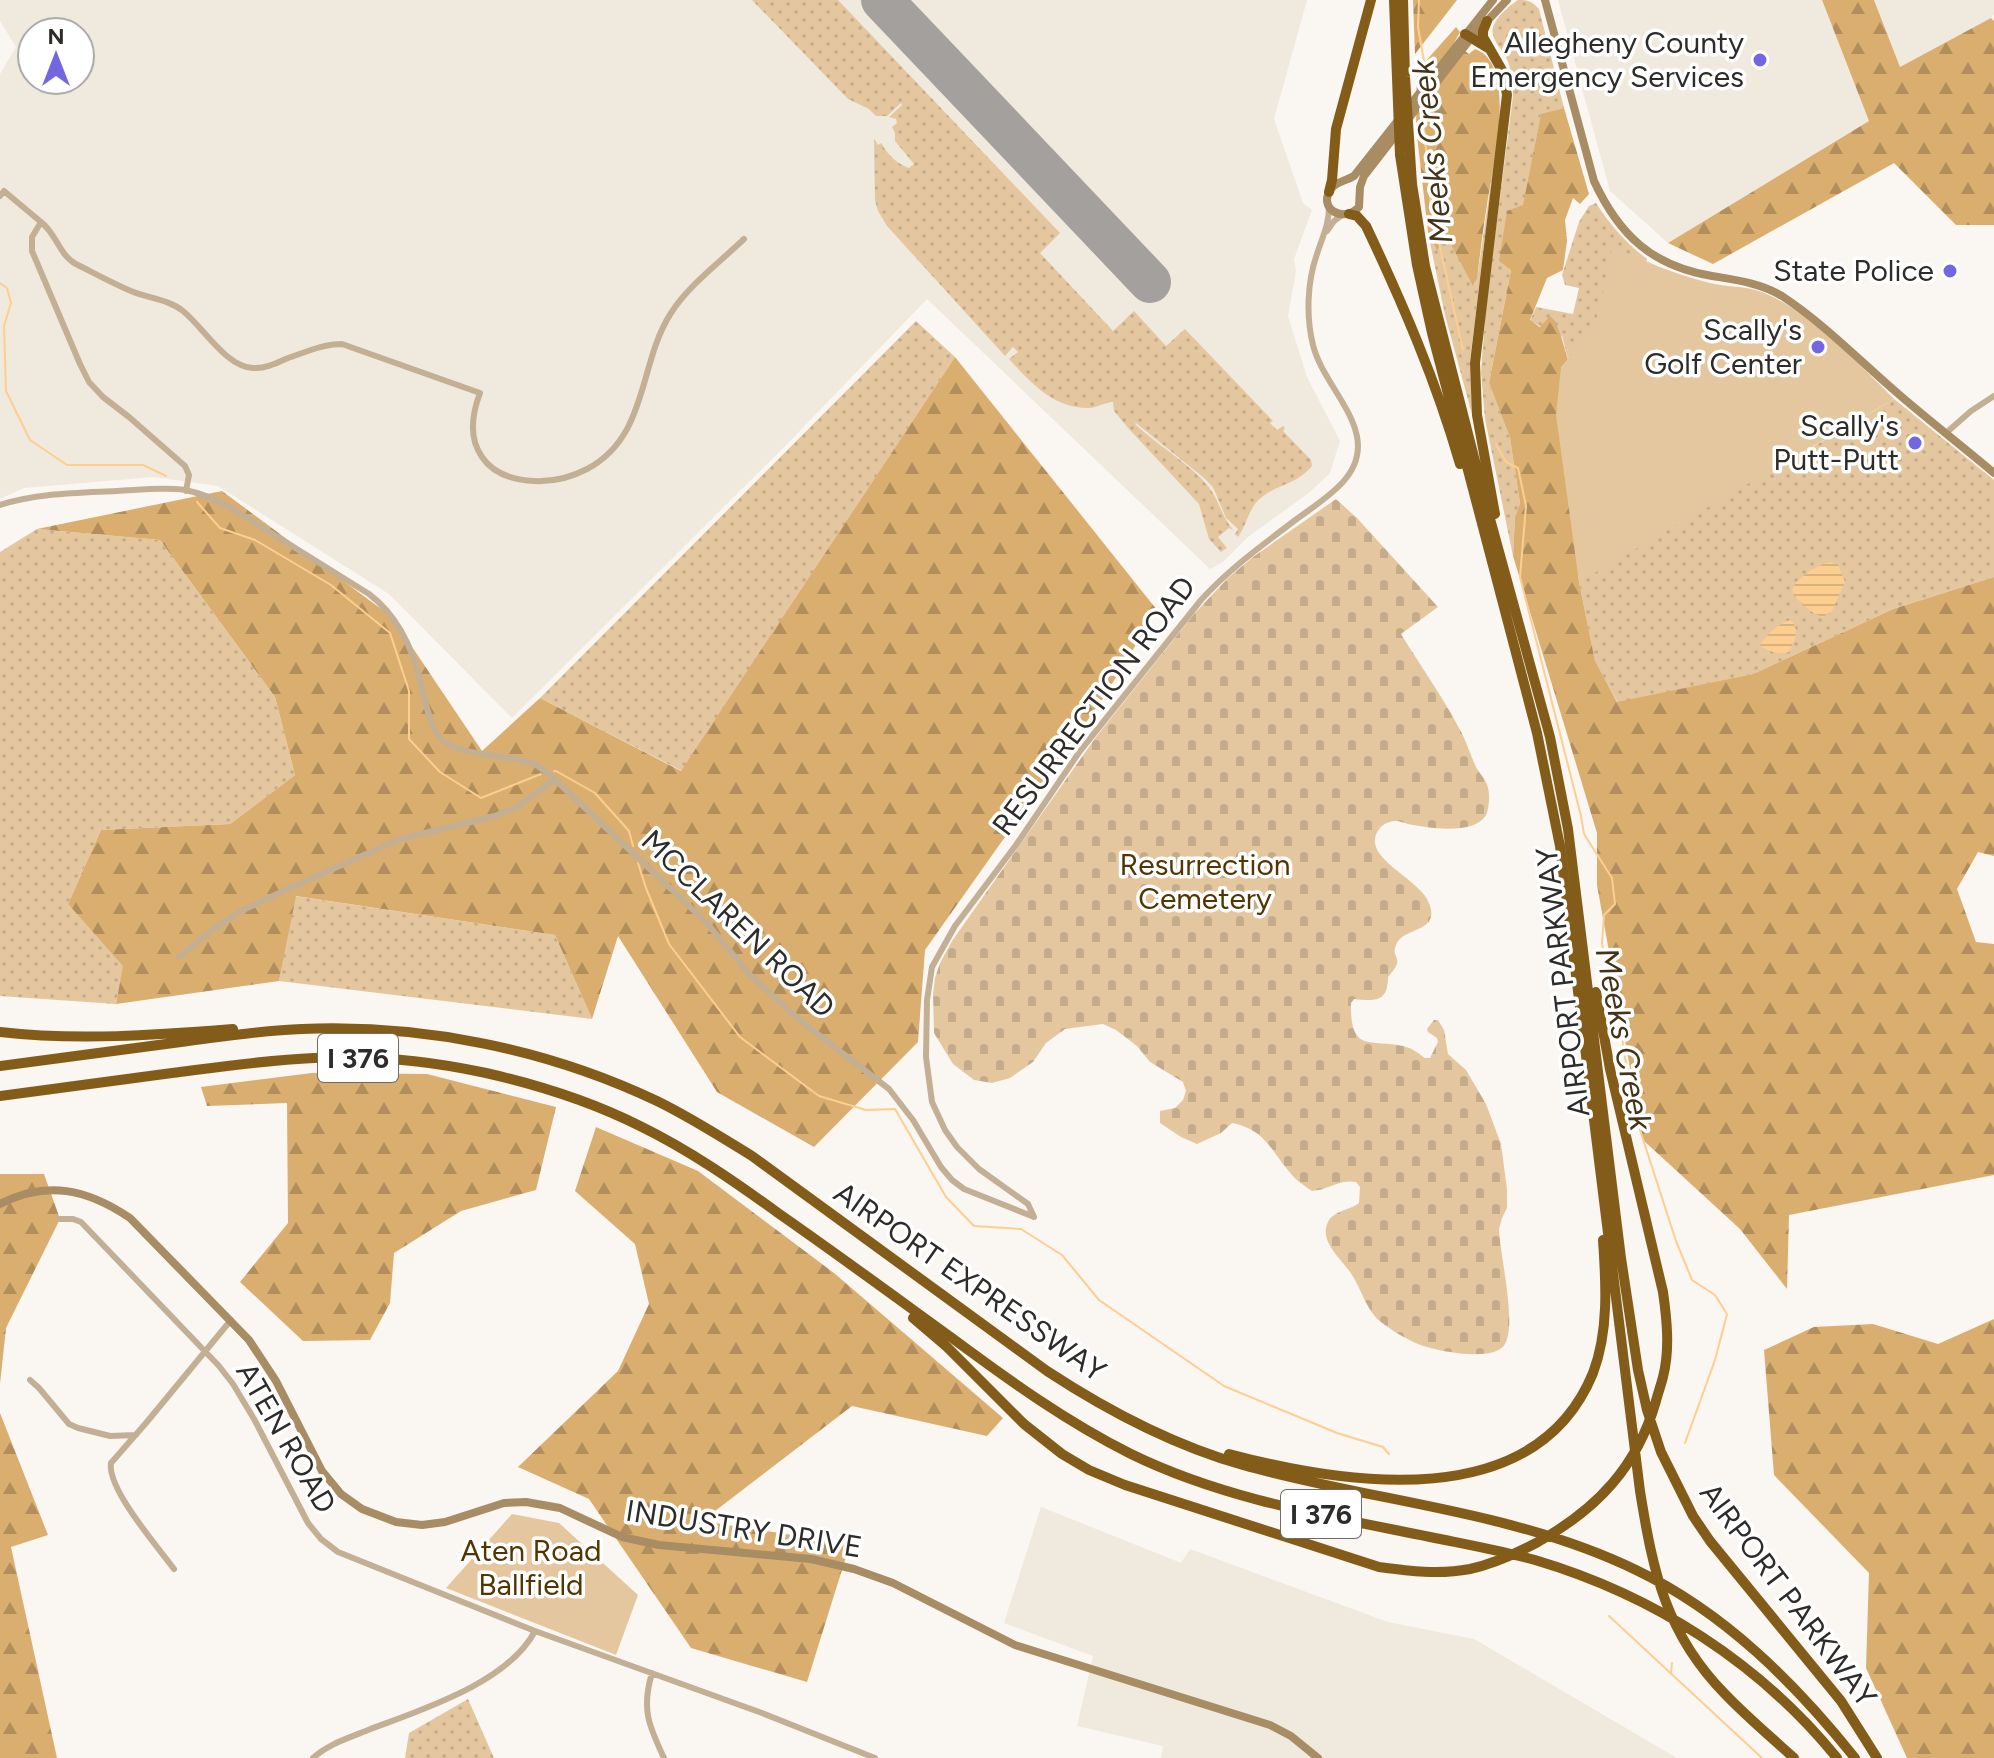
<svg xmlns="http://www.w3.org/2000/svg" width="1994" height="1758" font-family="Figtree,sans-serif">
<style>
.built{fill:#f0e9de;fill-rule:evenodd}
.grass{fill:url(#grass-dots)}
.forest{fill:url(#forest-firs)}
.cemetery{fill:url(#cemetery-stones)}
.green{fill:#e4c79f}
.water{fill:url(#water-rules)}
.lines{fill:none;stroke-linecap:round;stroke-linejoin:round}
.stream{stroke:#fcce8f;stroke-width:2}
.runway{stroke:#a3a09d;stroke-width:42}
.street{stroke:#c3af94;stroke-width:6}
.secondary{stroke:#a88c64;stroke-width:8}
.highway{stroke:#845c19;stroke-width:10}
.poi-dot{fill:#7266e1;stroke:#fff;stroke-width:3}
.labels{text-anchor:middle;stroke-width:7;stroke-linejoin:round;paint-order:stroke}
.shield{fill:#fff;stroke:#6c6b6a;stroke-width:2}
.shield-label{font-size:28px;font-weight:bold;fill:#2d2c2a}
.poi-label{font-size:30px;fill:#2d2c2a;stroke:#fff;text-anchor:end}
.street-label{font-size:30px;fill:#2d2c2a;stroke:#fff}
.park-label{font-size:30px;fill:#523500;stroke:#fff}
.water-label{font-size:32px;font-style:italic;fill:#463317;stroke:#fff}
</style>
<defs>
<pattern id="grass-dots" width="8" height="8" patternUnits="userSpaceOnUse" patternTransform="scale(2)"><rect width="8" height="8" fill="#e4c79f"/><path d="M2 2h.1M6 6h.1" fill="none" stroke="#c4ab89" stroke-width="1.8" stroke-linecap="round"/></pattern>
<pattern id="forest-firs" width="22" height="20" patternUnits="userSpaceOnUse" patternTransform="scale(2)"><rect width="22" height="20" fill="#daae6f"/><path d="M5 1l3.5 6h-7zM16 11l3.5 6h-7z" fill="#b18e5b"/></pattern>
<pattern id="cemetery-stones" width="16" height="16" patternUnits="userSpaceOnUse" patternTransform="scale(2)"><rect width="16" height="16" fill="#e4c79f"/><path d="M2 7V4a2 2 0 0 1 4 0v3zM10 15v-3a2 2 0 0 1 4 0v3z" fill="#c4ab89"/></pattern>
<pattern id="water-rules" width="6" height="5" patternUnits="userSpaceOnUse" patternTransform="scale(2)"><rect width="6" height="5" fill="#fcce8f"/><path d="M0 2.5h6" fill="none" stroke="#d8b17c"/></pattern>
</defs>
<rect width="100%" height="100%" fill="#faf6f2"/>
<path class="built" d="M0 0H1307L1274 119 1303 203 1312 210 1294 259 1296 271 1288 316 1307 377 1340 441 1333 463 1330 473 1310 492 1248 537 1223 562 1210 569 927 299 791 440 512 718 389 594 218 486 154 477 24 488 0 499V74L16 47 0 21ZM32 32H80V80H32Z
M1558 0H1822L1869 121 1668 243 1610 191Z
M1874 0H1994V14L1991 18 1900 67Z
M1041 1507 1181 1563 1190 1549 1388 1622 1474 1639 1677 1758H1161L1163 1746 1077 1726 1093 1656 1004 1623Z"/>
<path class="grass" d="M752 0H838L1060 233 1040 253 1113 331 1134 311 1166 346 1185 329 1273 421 1270 423 1277 430 1283 426 1285 428 1283 431 1311 460 1312 466C1294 486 1280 483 1262 497 1249 506 1247 525 1238 537L1235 534 1238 529 1226 518 1213 487 1204 478 1136 423 1135 424C1158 446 1188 462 1208 486 1219 500 1222 517 1233 530L1229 528 1218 537 1227 548 1221 552 1209 539 1199 504 1129 429 1114 411 1113 402C1104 402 1098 408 1088 408 1053 408 1031 383 1009 359L1018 352 1013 347 1005 356 887 226 878 211 875 200 874 139 878 145 881 143C888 155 896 163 909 168L914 164 895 141V133L892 127 897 123 896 119 889 117 902 105 901 103 887 116H876L869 109 848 99Z
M1518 0C1528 0 1532 1 1539 9L1564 108 1541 115 1489 383 1510 438 1520 503 1515 517 1513 556 1485 419 1481 372 1486 306 1513 96C1512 82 1512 69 1506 57 1502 50 1495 43 1493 35 1489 22 1509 6 1518 0Z
M1496 148 1470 361 1473 418 1445 315 1428 233 1437 251 1446 234 1474 285 1477 279Z
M1596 203C1610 225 1626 243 1647 259L1646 265 1599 312 1593 330 1797 456 1894 399 1994 480V577L1893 609 1753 674 1618 703 1595 662 1579 582 1568 359 1562 336 1530 321 1536 307 1573 314 1579 288 1565 285 1562 275 1579 222 1589 206Z
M916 321 955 357 682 771 540 698Z
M37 529 160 540 275 697 295 775 230 824 101 830 68 904 124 966 116 1004 0 996V552Z
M295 896 555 935 592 1019 279 981Z
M468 1699 494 1758H405L409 1733Z"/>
<path class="forest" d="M1413 0H1457L1415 54Z
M1822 0H1874L1900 67 1991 18 1994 21V225H1956L1894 163 1713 264 1668 243 1869 121Z
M1456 27 1460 32 1454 43 1469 54 1475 49C1519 64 1492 171 1487 205 1483 230 1480 254 1477 279L1473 286 1446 235 1437 251 1428 232 1416 127 1417 71Z
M1564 108 1589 194 1580 204 1573 198 1565 220 1567 241 1563 270 1547 278 1530 320 1540 327 1550 316 1555 321 1561 336 1568 360 1561 368 1579 582 1595 661 1617 702 1753 674 1893 609 1994 577V856L1978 852 1957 889 1976 942 1994 944V1175L1789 1215 1787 1289 1740 1229 1643 1140 1597 885V833L1513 556 1515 517 1520 503 1510 438 1489 383 1511 270 1499 261 1507 211 1523 205 1541 114Z
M955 357 1157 610 1104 697 925 950 918 1042 814 1147 717 1092 618 936 592 1019 555 935 296 896 279 981 116 1004 123 966 68 904 101 830 230 824 295 775 275 697 160 540 37 529 222 491 392 617 482 751 540 698 681 771Z
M312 1073 427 1074 556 1107 536 1190 461 1211 394 1253 390 1303 370 1340 303 1341 240 1282 288 1223 287 1103 207 1106 201 1087Z
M596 1127 698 1171 834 1273 1003 1418 987 1436 852 1406 702 1521 850 1544 807 1682 691 1648 589 1499 518 1467 618 1371 649 1304 635 1244 575 1191Z
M0 1174H44L60 1219 6 1328 0 1384Z
M1994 1319V1758H1907L1866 1668 1869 1573 1774 1475 1764 1350 1814 1327 1873 1324 1938 1344Z
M0 1413 48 1535 11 1547 57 1758H0Z"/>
<path class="cemetery" d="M1336 499 1357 518 1438 607 1401 634C1420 665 1442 696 1459 728 1466 740 1470 754 1476 767 1480 774 1487 781 1488 788 1490 796 1489 806 1487 813 1477 836 1428 828 1408 824 1404 823 1400 821 1396 821 1385 821 1376 829 1375 839 1372 862 1421 881 1429 903 1441 934 1403 926 1396 945 1390 960 1407 956 1388 977 1388 1003 1374 1001 1354 999L1351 1003C1350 1053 1369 1039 1403 1046 1412 1048 1418 1053 1425 1058H1430L1438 1042 1437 1038 1428 1032 1427 1029 1434 1020H1438L1444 1030 1448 1054 1466 1070 1486 1104 1501 1144 1507 1189V1208L1502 1218 1499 1229C1500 1256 1517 1324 1505 1344 1495 1363 1435 1351 1418 1344 1406 1339 1391 1330 1381 1322 1366 1310 1362 1290 1352 1275 1343 1260 1318 1242 1328 1222 1333 1211 1350 1210 1359 1203L1360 1187 1356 1182C1340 1179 1328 1190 1312 1191 1305 1186 1298 1182 1292 1175 1271 1152 1267 1130 1232 1123L1221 1133 1197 1144 1181 1137 1160 1123V1111L1175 1108 1183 1100 1186 1091 1183 1082 1150 1062 1137 1046 1116 1030 1103 1024 1065 1029 1046 1043 1033 1062 1010 1078 992 1083 974 1080 953 1064 934 1033 933 994 935 978 940 963 952 941 1096 737 1194 614 1229 577 1253 557Z"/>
<path class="green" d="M1612 246C1644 261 1676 275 1710 283 1726 287 1744 286 1759 291 1805 307 1860 365 1894 399L1579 582 1556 415 1561 367 1592 330 1599 312Z
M512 1514 559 1523 638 1595 616 1655 446 1588Z"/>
<path class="water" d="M1829 562 1838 564 1845 582 1832 611 1823 617C1813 614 1809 610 1802 603 1800 602 1794 596 1793 594 1788 581 1819 565 1829 562Z
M1790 620 1793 622 1796 630 1795 639 1789 652C1777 655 1772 652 1760 646 1765 636 1779 623 1790 620Z"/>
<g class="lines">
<path class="stream" d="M1419 0 1418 27 1427 78
M1431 96 1433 105 1424 127 1431 207 1463 350
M0 283 7 288 11 303 4 326 6 391 30 440 67 465H143L166 476
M1496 444 1506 462 1518 468 1526 506 1520 577 1581 816 1584 834 1612 878 1615 904 1604 915 1602 943 1610 991 1623 1019V1048L1640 1130 1676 1241 1692 1280 1715 1295 1727 1314 1715 1360 1685 1443
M197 502 220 528 255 540 331 585 390 633 409 691V739L440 772 481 798 541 774
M554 771H556L595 793 629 831 633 846
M638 863 646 888 669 944 740 1037 819 1096 866 1110 895 1109 946 1197 974 1226 1021 1229 1062 1255 1099 1300 1224 1386 1337 1433 1383 1447 1389 1454
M1609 1616 1762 1758
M1671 1673 1672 1663"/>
<path class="runway" d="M882 0 1150 282"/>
<path class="street" d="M0 196 4 191 41 222 32 237V251L80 364 89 382 103 397 129 417 185 466 189 475 186 491
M41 222C56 233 59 255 76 264 94 273 112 283 131 291 147 298 168 299 183 311 203 327 226 367 253 368 265 369 277 363 288 358 306 352 323 344 342 344L480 393C472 414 468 437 482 457 494 475 514 480 534 481 554 482 570 478 587 469 649 436 638 364 671 313 689 285 720 262 744 239
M1327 231 1334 221 1342 215
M1946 433 1971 411 1994 396
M0 505C38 493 77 493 117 491 139 490 163 487 185 490 202 493 216 500 231 508L369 594C398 616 413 649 421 684 424 698 430 725 439 737 455 757 510 754 534 764 539 766 544 771 549 774L705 921 751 976 785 1007 807 1026 889 1089 913 1120 941 1167 952 1180 964 1189 1034 1217
M179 957 212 930 241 911 292 887 400 839 495 816 519 806 555 779
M1034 1217 1028 1204 979 1169 957 1147 945 1130 932 1102 926 1057 927 1000 932 967 955 926 1016 845 1080 751 1201 600C1228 570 1261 546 1294 521 1310 509 1328 498 1342 483 1387 435 1324 391 1313 345 1306 317 1307 282 1317 254 1322 238 1329 225 1329 207
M60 1219H73L81 1222 219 1366 233 1384 254 1419 308 1523 321 1539 338 1552 535 1631 762 1713 875 1758
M30 1380 39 1388 69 1424 78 1428 110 1436 136 1435
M174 1569C158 1547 107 1489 111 1463L146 1423 231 1320
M652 1673C641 1709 649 1726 664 1758
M313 1758C328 1744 349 1738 368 1730 420 1710 508 1683 535 1631"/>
<path class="secondary" d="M1493 0 1354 176C1346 181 1336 181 1331 189 1317 208 1343 224 1359 207L1360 187 1364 176 1471 38 1507 0
M1545 0 1594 181C1619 235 1652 266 1712 276 1736 280 1761 283 1782 296 1823 323 1858 359 1895 391 1927 419 1961 445 1994 473
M0 1204C47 1180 87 1189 130 1218L249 1340 276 1381 322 1471 341 1494 362 1509 396 1522 422 1525 445 1522 504 1503 526 1502 560 1508 622 1537 659 1545 811 1559 854 1569 893 1583 1015 1645 1270 1725 1291 1736 1318 1758"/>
<path class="highway" d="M1394 0 1400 155 1417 265 1432 333 1537 733 1560 846 1640 1491C1653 1572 1666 1634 1725 1694 1747 1717 1771 1737 1794 1758
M1403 0 1405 77 1412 184 1425 266 1487 508 1550 737 1568 829 1621 1258 1638 1370 1647 1410 1661 1452 1693 1516 1710 1541 1841 1701 1877 1758
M1487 21 1483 31V37L1503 72 1507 95 1475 363 1477 415 1495 514
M1465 34 1488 48
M1329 192 1332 180 1336 129 1371 0
M1349 214 1357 216 1366 226C1403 304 1436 381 1460 464
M0 1032C78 1041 156 1035 233 1029
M0 1066C60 1058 121 1050 181 1042 221 1037 262 1030 302 1029 424 1024 547 1049 657 1101 690 1117 721 1137 752 1156L1047 1371C1108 1411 1172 1445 1243 1465 1374 1502 1512 1510 1636 1570 1724 1612 1795 1683 1855 1758
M0 1096C57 1088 115 1081 172 1073 219 1067 266 1060 314 1058 371 1055 431 1061 486 1073 539 1085 592 1102 640 1126 689 1150 734 1181 778 1213 837 1254 894 1296 952 1338 1010 1381 1067 1422 1131 1454 1229 1502 1340 1518 1445 1540 1475 1546 1506 1552 1535 1560 1653 1595 1759 1662 1837 1758
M913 1318 947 1347 1024 1424 1062 1454 1089 1470 1125 1485 1379 1567C1409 1571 1439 1575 1470 1569 1493 1564 1517 1553 1538 1542 1597 1509 1637 1467 1656 1401 1658 1393 1661 1385 1663 1377 1670 1350 1667 1320 1663 1292L1610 1069 1596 992
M1229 1454C1346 1485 1535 1515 1593 1373 1609 1331 1606 1283 1603 1240"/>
</g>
<g class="poi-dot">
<circle cx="1760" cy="60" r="8"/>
<circle cx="1950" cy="271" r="8"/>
<circle cx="1818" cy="347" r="8"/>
<circle cx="1915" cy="443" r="8"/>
</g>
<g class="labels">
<g class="shield">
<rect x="318" y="1034" width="80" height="48" rx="6"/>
<rect x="1281" y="1490" width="80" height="48" rx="6"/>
</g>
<g class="shield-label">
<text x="358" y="1068">I 376</text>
<text x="1321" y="1524">I 376</text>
</g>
<g class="poi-label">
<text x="1744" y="53">Allegheny County<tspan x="1744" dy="34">Emergency Services</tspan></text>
<text x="1934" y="281">State Police</text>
<text x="1802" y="340">Scally's<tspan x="1802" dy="34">Golf Center</tspan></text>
<text x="1899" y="436">Scally's<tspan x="1899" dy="34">Putt-Putt</tspan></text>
</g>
<g class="street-label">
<text transform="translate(1094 706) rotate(-53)" y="10">RESURRECTION ROAD</text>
<text transform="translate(738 924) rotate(44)" y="10">MCCLAREN ROAD</text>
<text transform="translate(1563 982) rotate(-97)" y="10">AIRPORT PARKWAY</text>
<text transform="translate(970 1282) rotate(35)" y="10">AIRPORT EXPRESSWAY</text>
<text transform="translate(286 1438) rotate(60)" y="10">ATEN ROAD</text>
<text transform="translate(744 1529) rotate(9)" y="10">INDUSTRY DRIVE</text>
<text transform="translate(1788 1595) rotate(53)" y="10">AIRPORT PARKWAY</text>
</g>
<g class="park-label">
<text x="1205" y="875">Resurrection<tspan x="1205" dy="34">Cemetery</tspan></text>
<text x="531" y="1561">Aten Road<tspan x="531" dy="34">Ballfield</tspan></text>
</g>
<g class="water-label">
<text transform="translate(1432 152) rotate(-96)" y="11">Meeks Creek</text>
<text transform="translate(1624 1039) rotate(79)" y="11">Meeks Creek</text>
</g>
</g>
<g transform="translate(56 56)"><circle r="38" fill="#ffffff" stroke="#ababaa" stroke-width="2"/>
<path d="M0-6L14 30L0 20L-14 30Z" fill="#7266e1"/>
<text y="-12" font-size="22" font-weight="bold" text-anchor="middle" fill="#2d2c2a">N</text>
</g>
</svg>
